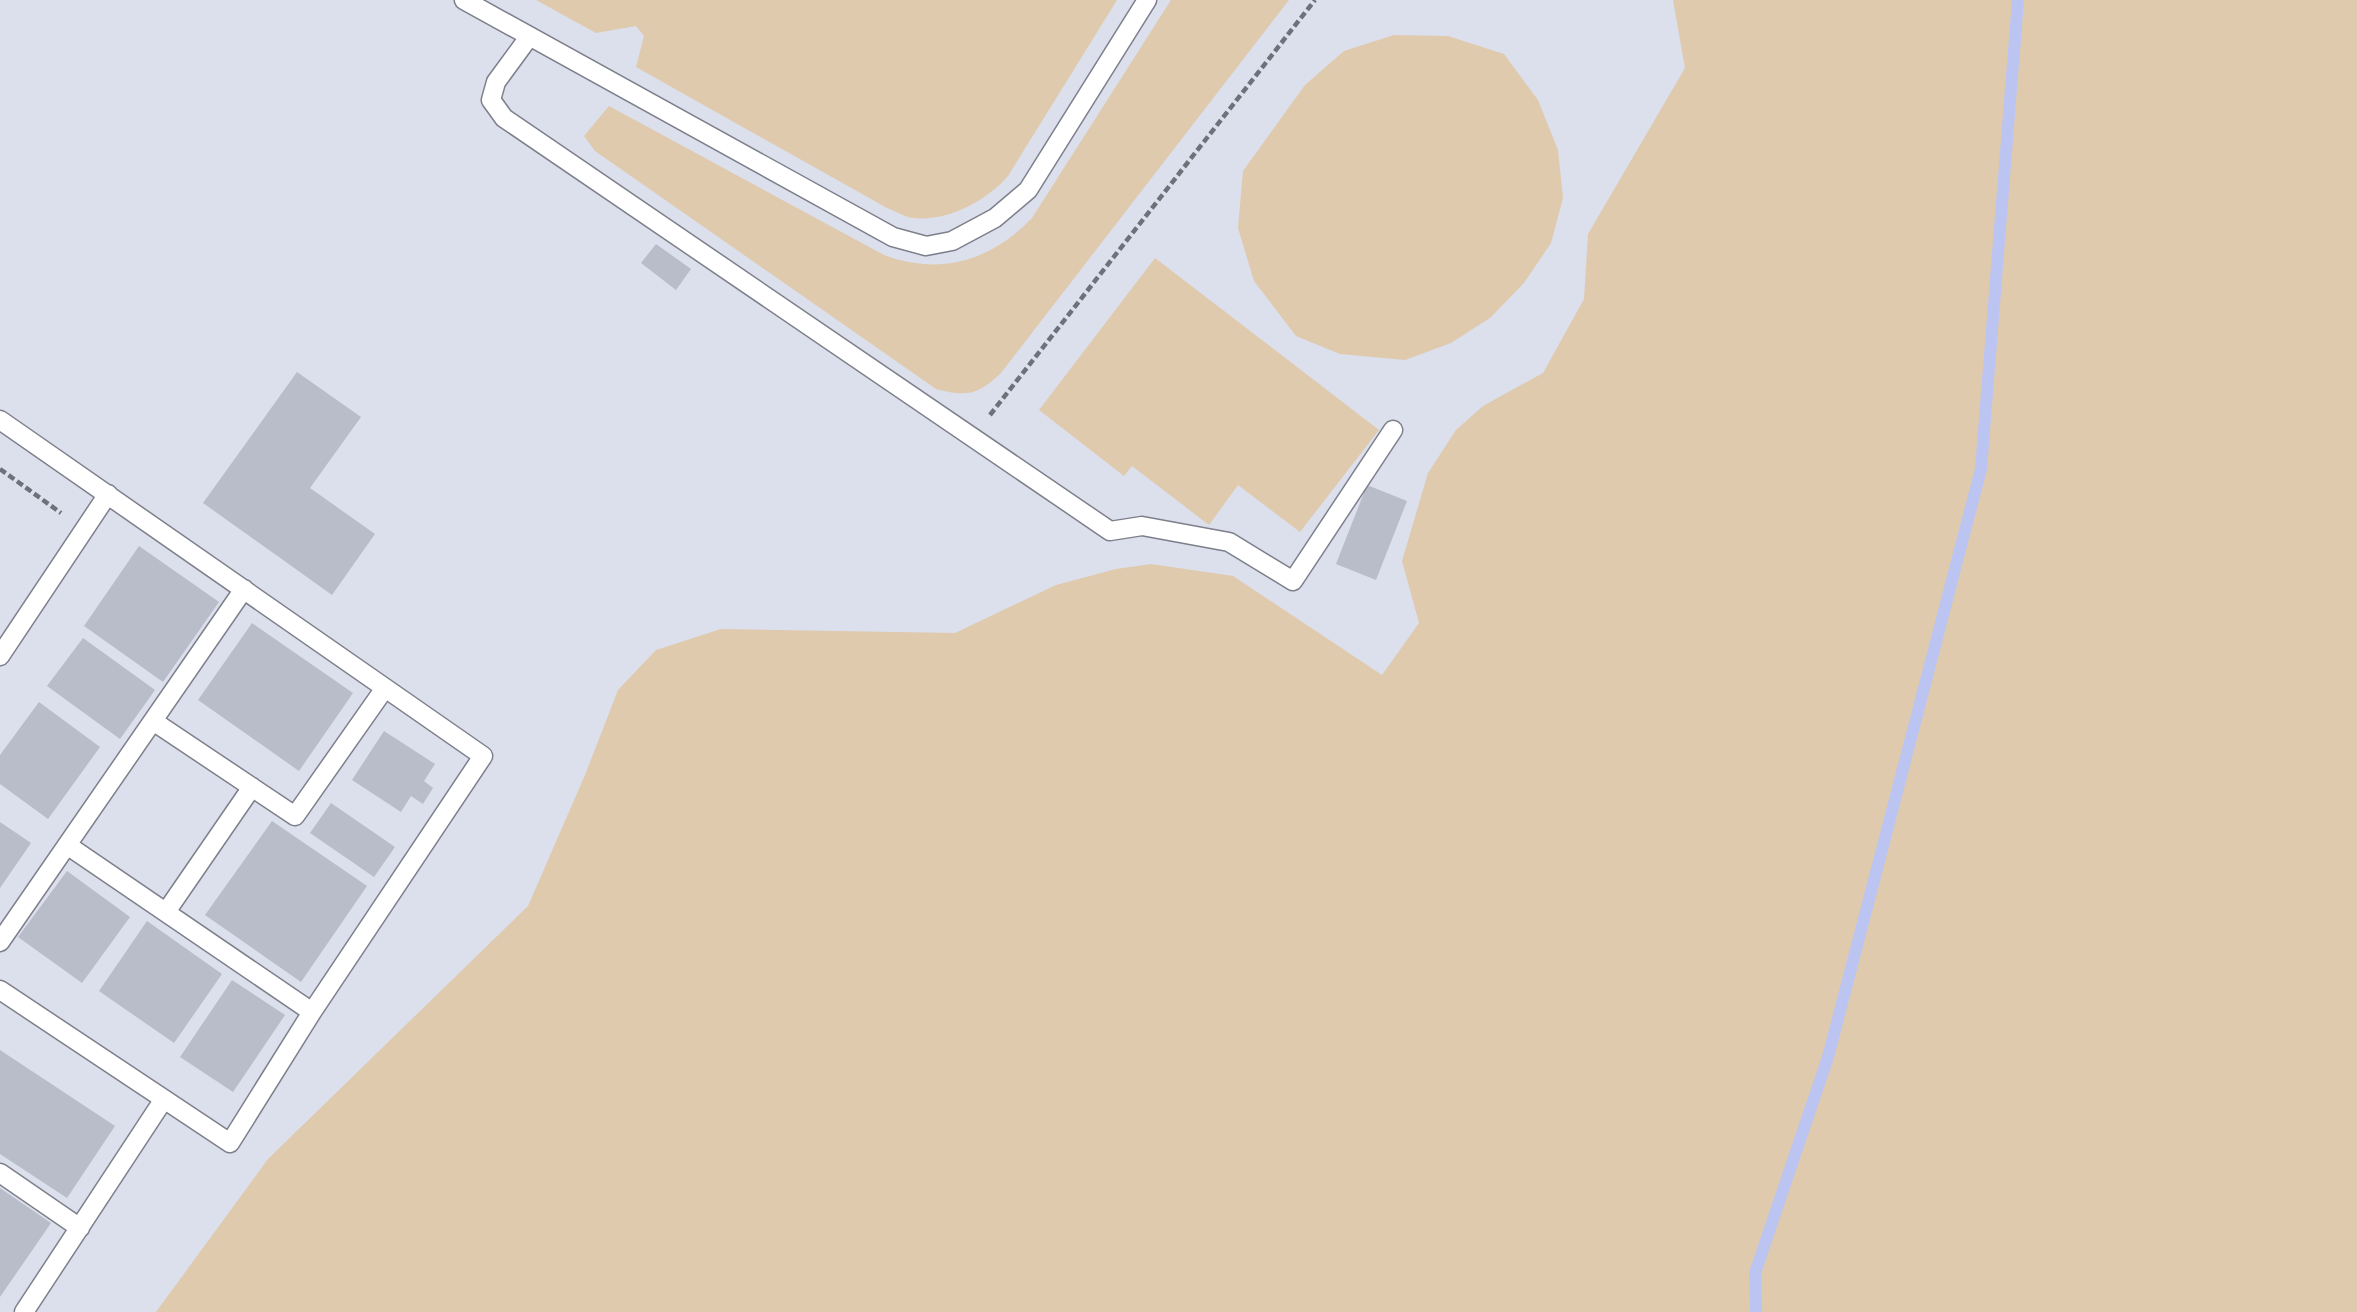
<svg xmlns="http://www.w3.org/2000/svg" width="2357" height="1312" font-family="'IBM Plex Sans',sans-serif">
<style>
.green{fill:#dfcaad}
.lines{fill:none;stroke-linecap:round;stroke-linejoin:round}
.stream{stroke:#bcc5f1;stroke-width:12}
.building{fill:#b9bcc9}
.service-casing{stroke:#7d7f8b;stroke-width:21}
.path{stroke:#6f717a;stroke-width:4.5;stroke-dasharray:7 3.5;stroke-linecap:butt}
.service{stroke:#fff;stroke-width:18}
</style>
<rect width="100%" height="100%" fill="#dcdfec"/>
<path class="green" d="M536 0H1117L1008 176C986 201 948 222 913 218 905 217 895 211 887 208L636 67 644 36 636 26 596 33Z
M1171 0H1289L1001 373C978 395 967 397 936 389L595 151 584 136 609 106 884 255C940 276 991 261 1032 218Z
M1673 0H2357V1312H156L268 1159 528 906 585 775 618 690 656 650 721 629 955 633 1056 585 1116 569 1151 564 1233 576 1382 675 1419 623 1402 561 1428 473 1456 430 1483 406 1543 373 1584 299 1588 234 1685 68Z
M1394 35 1448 36 1504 54 1538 100 1558 150 1563 198 1551 243 1524 283 1490 318 1451 343 1405 360 1340 354 1296 336 1254 281 1238 228 1243 171 1305 85 1344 51Z
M1155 258 1379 430 1300 532 1238 485 1209 525 1132 466 1124 476 1039 410Z"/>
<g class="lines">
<path class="stream" d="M1756 1312 1755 1273 1828 1057 1981 469 2018 0"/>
</g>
<path class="building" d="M656 244 691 269 676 290 641 263Z
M297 372 361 417 310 488 375 534 332 595 203 503Z
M1367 485 1407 501 1376 580 1336 564Z
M139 546 219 602 163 682 84 626Z
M252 623 353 693 299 771 198 700Z
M83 638 155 690 120 739 47 686Z
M39 702 100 747 48 819 0 784V755Z
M384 731 435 764 424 781 433 788 423 804 411 796 401 812 352 780Z
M331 803 395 847 374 877 310 833Z
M272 821 367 886 301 982 205 915Z
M0 822 31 843 0 888Z
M67 871 130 917 82 983 18 937Z
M147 921 222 974 174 1043 99 991Z
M232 980 285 1015 233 1092 180 1057Z
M0 1050 115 1126 67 1198 0 1154Z
M0 1188 51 1223 0 1297Z"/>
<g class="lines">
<g class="service-casing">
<path id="service" d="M464 0 893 237 926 246 952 241 995 218 1028 190 1147 0
M529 37 496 82 491 100 504 118 1110 531 1142 526 1229 542 1293 581 1393 430
M0 420 483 756 312 1012 230 1143 0 990
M0 656 108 494
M153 721 295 816 385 688
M67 845 312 1012
M166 912 252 787
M0 942 244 589
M0 1173 80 1228
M24 1312 164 1099"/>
</g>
<path class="path" d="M990 415 1315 0
M0 469 61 513"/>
<use href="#service" class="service"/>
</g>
</svg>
